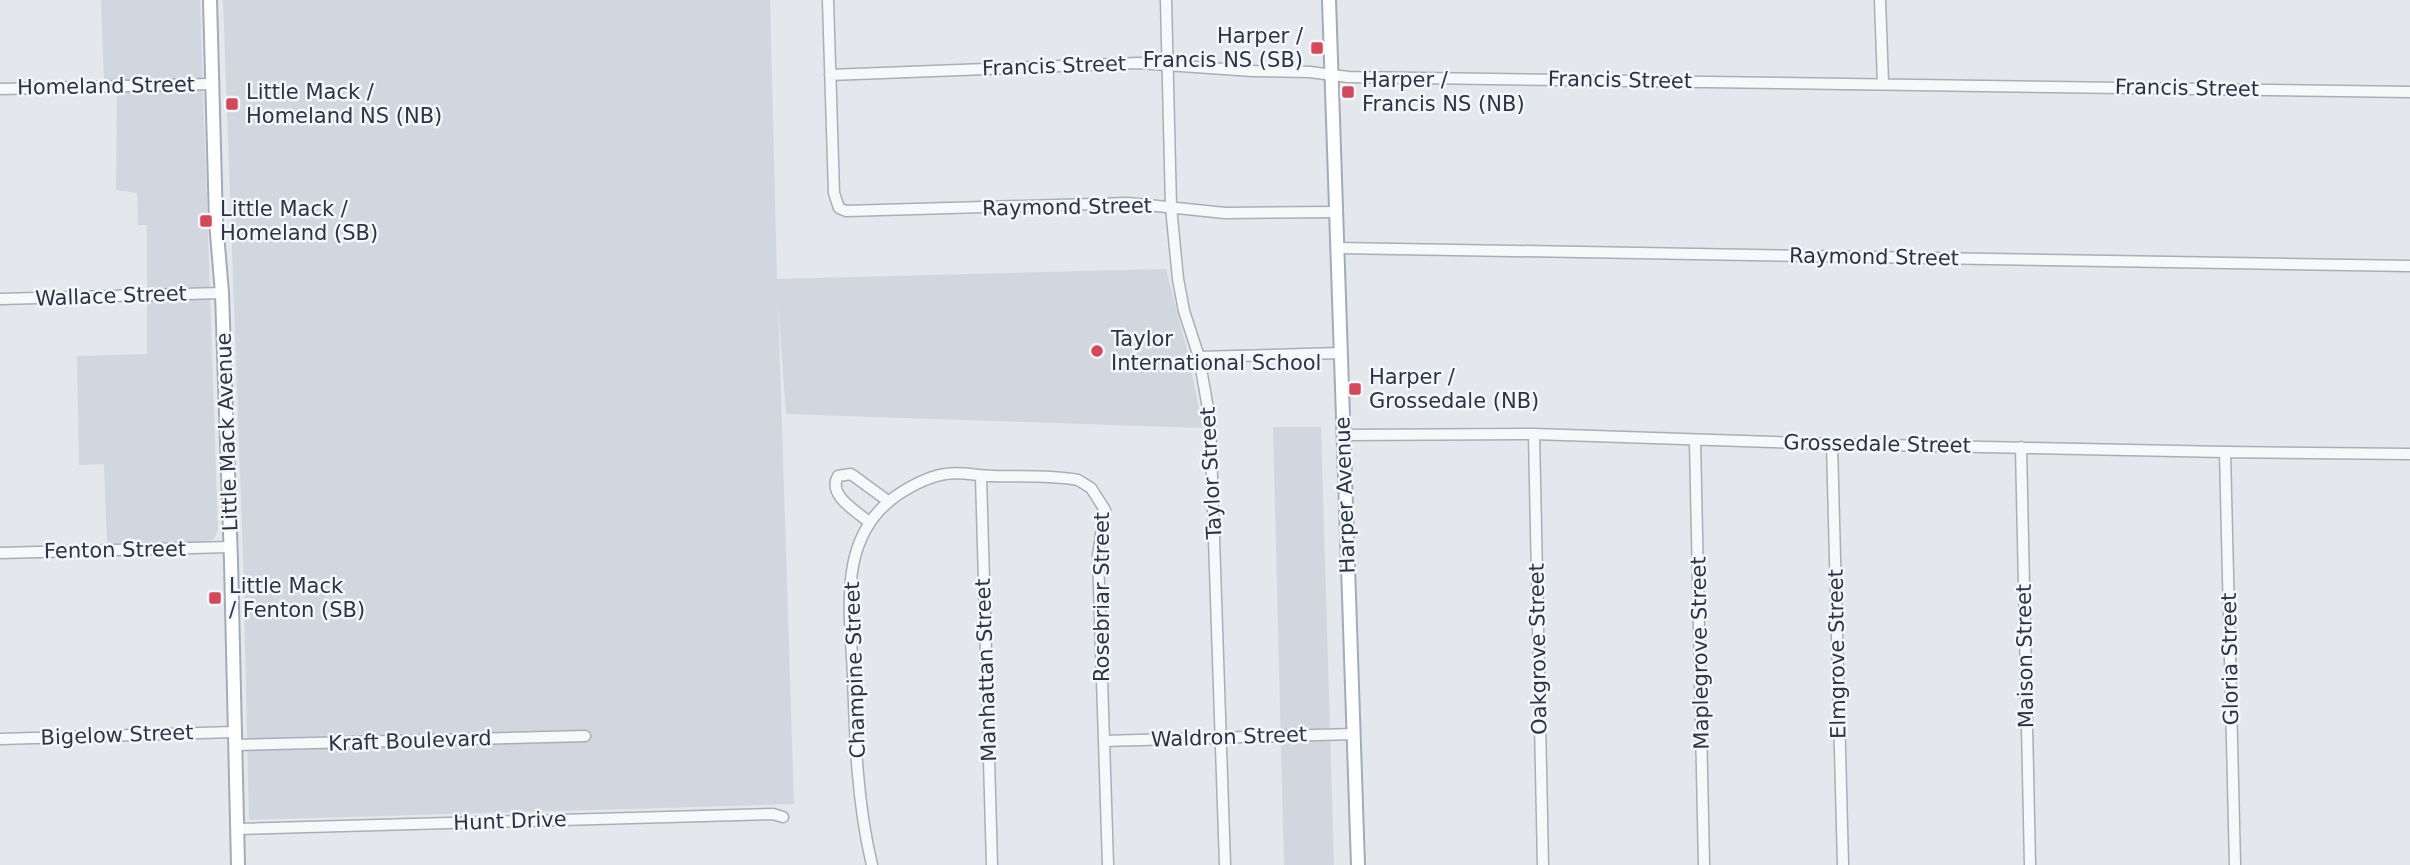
<svg xmlns="http://www.w3.org/2000/svg" width="2410" height="865" font-family="'DejaVu Sans',sans-serif">
<style>
.built{fill:#d2d6de}
.lines{fill:none;stroke-linecap:round;stroke-linejoin:round}
.minor-casing{stroke:#a9aeb7;stroke-width:13}
.major-casing{stroke:#a3abb8;stroke-width:16}
.minor{stroke:#f7f8fa;stroke-width:10}
.major{stroke:#fff;stroke-width:12}
.poi-dot{fill:#d1495b;stroke:#f4f6f9;stroke-width:2.5}
.labels{text-anchor:middle;stroke-width:5;stroke-linejoin:round;paint-order:stroke}
.poi-label{font-size:21px;fill:#2b3445;stroke:#f4f6f9;text-anchor:start}
.street-label{font-size:21px;fill:#2b3445;stroke:#f4f6f9}
</style>
<rect width="100%" height="100%" fill="#e4e7ec"/>
<path class="built" d="M101 0H200L218 529 214 539 205 542 107 545 104 464 79 465 77 356 147 354V225H138L137 193 116 190 117 80H104Z
M223 0H770L777 279 1166 269 1187 350 1203 428 786 414 778 303 794 804 249 820 243 554Z
M1273 427H1321L1334 865H1284Z"/>
<g class="lines">
<g class="minor-casing">
<path id="minor" d="M828 0 834 193 839 208 846 211 1128 203 1225 213 1337 212
M1166 0 1171 207 1178 279 1184 311 1199 357 1210 420 1225 865
M1880 0 1883 83
M830 75 1138 63 1253 71 1310 72 1348 77 2410 92
M0 89 211 84
M1338 248 2410 266
M0 299 222 293
M1199 357 1341 353
M1534 434 1543 865
M1343 435 1534 434 1832 444 2225 452 2410 454
M1695 440 1704 865
M1832 444 1843 865
M2021 447 2030 865
M2225 452 2235 865
M981 476 992 865
M869 522C856 511 827 495 838 476L851 474 888 501
M0 553 230 547
M0 739 234 732
M1104 741 1354 734
M235 745 585 736
M237 829 773 814 783 817
M872 865C857 803 855 738 853 675 850 609 836 533 902 492 915 484 930 476 946 474 961 471 977 476 993 476 1021 477 1050 475 1078 480L1091 488 1105 510 1098 555 1108 865"/>
</g>
<g class="major-casing">
<path id="major" d="M210 0 216 222 222 293 231 562 238 865
M1329 0 1358 865"/>
</g>
<use href="#minor" class="minor"/>
<use href="#major" class="major"/>
</g>
<g class="poi-dot">
<rect x="1310" y="41" width="14" height="14" rx="3.5"/>
<rect x="1341" y="85" width="14" height="14" rx="3.5"/>
<rect x="225" y="97" width="14" height="14" rx="3.5"/>
<rect x="199" y="214" width="14" height="14" rx="3.5"/>
<circle cx="1097" cy="351" r="7"/>
<rect x="1348" y="382" width="14" height="14" rx="3.5"/>
<rect x="208" y="591" width="14" height="14" rx="3.5"/>
</g>
<g class="labels">
<g class="poi-label">
<text x="1303" y="43" text-anchor="end">Harper /<tspan x="1303" dy="24">Francis NS (SB)</tspan></text>
<text x="1362" y="87">Harper /<tspan x="1362" dy="24">Francis NS (NB)</tspan></text>
<text x="246" y="99">Little Mack /<tspan x="246" dy="24">Homeland NS (NB)</tspan></text>
<text x="220" y="216">Little Mack /<tspan x="220" dy="24">Homeland (SB)</tspan></text>
<text x="1111" y="346">Taylor<tspan x="1111" dy="24">International School</tspan></text>
<text x="1369" y="384">Harper /<tspan x="1369" dy="24">Grossedale (NB)</tspan></text>
<text x="229" y="593">Little Mack<tspan x="229" dy="24">/ Fenton (SB)</tspan></text>
</g>
<g class="street-label">
<text transform="translate(1054 66) rotate(-2)" y="7">Francis Street</text>
<text transform="translate(1620 80) rotate(1)" y="7">Francis Street</text>
<text transform="translate(106 86) rotate(-1)" y="7">Homeland Street</text>
<text transform="translate(2187 88) rotate(1)" y="7">Francis Street</text>
<text transform="translate(1067 207) rotate(-1)" y="7">Raymond Street</text>
<text transform="translate(1874 257) rotate(1)" y="7">Raymond Street</text>
<text transform="translate(111 296) rotate(-2)" y="7">Wallace Street</text>
<text transform="translate(227 432) rotate(-92)" y="7">Little Mack Avenue</text>
<text transform="translate(1877 444) rotate(1)" y="7">Grossedale Street</text>
<text transform="translate(1211 473) rotate(-93)" y="7">Taylor Street</text>
<text transform="translate(1345 495) rotate(-92)" y="7">Harper Avenue</text>
<text transform="translate(115 550) rotate(-1)" y="7">Fenton Street</text>
<text transform="translate(1102 597) rotate(-90)" y="7">Rosebriar Street</text>
<text transform="translate(1538 649) rotate(-91)" y="7">Oakgrove Street</text>
<text transform="translate(1700 653) rotate(-91)" y="7">Maplegrove Street</text>
<text transform="translate(1837 654) rotate(-91)" y="7">Elmgrove Street</text>
<text transform="translate(2025 656) rotate(-91)" y="7">Maison Street</text>
<text transform="translate(2230 659) rotate(-91)" y="7">Gloria Street</text>
<text transform="translate(855 670) rotate(-92)" y="7">Champine Street</text>
<text transform="translate(986 670) rotate(-92)" y="7">Manhattan Street</text>
<text transform="translate(117 735) rotate(-2)" y="7">Bigelow Street</text>
<text transform="translate(1229 737) rotate(-2)" y="7">Waldron Street</text>
<text transform="translate(410 741) rotate(-2)" y="7">Kraft Boulevard</text>
<text transform="translate(510 821) rotate(-2)" y="7">Hunt Drive</text>
</g>
</g>
</svg>
